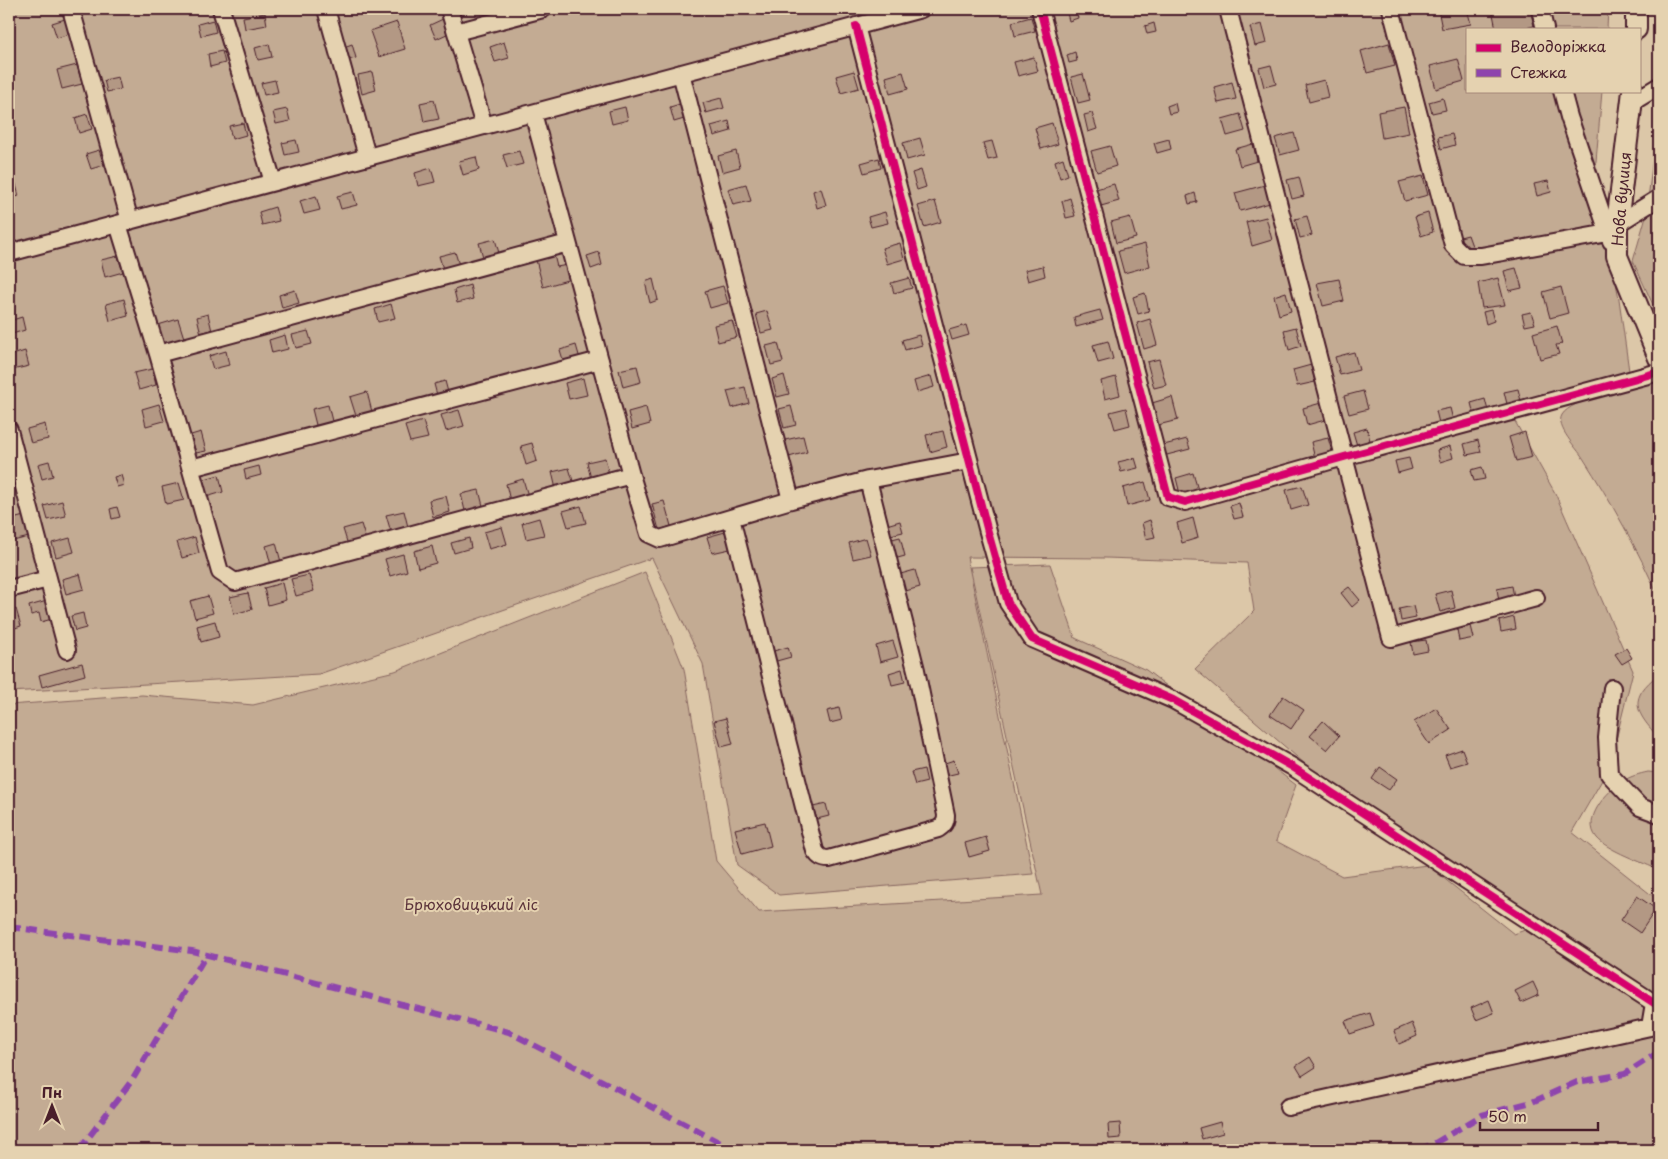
<svg xmlns="http://www.w3.org/2000/svg" width="1668" height="1159" font-family="'Playpen Sans',sans-serif">
<style>
.green{fill:#c3ab93;stroke:#86655f}
.building{fill:#b39884;stroke:#4a1f2b}
.lines{fill:none;stroke-linecap:round;stroke-linejoin:round}
.minor-casing{stroke:#4a1f2b;stroke-width:20}
.tertiary-casing{stroke:#4a1f2b;stroke-width:24}
.minor{stroke:#e5d2b0;stroke-width:16}
.tertiary{stroke:#e5d2b0;stroke-width:20}
.quiet{stroke:#8e44ad;stroke-width:6;stroke-dasharray:12 6;stroke-linecap:butt}
.cycleway-casing{stroke:#e5d2b0;stroke-width:11}
.cycleway{stroke:#d6006c;stroke-width:8}
.labels{text-anchor:middle;stroke-width:4;stroke-linejoin:round;paint-order:stroke}
.street-label{font-size:15px;fill:#4a1f2b;stroke:#e5d2b0}
.park-label{font-size:15px;fill:#5c343b;stroke:#e5d2b0}
</style>
<rect width="100%" height="100%" fill="#dcc7a8"/>
<filter id="ink" filterUnits="userSpaceOnUse"><feTurbulence type="fractalNoise" baseFrequency=".02" numOctaves="2"/><feDisplacementMap in="SourceGraphic" scale="10" xChannelSelector="R" yChannelSelector="G"/><feConvolveMatrix kernelMatrix="1 2 1 2 8 2 1 2 1" color-interpolation-filters="sRGB"/></filter>
<g filter="url(#ink)">
<path class="green" d="M9 9H1608L1607 29H1467V91H1602L1595 173 1619 299 1629 371 1512 416 1555 493 1633 671 1609 768 1572 832 1659 901V1150H9V705L142 695 253 705 395 671 645 572 684 669 716 861 759 912 1042 895 970 567 1050 564 1075 638 1146 670 1296 785 1276 841 1342 876 1427 865 1514 934 1544 923 1341 795 1195 669 1254 611 1247 563 1106 558 967 557 1033 874 779 895 737 865 703 664 652 558 319 674 9 692Z
M1659 107V318L1633 261 1646 216Z
M1650 381 1659 384V598C1638 549 1611 502 1583 458 1577 448 1555 427 1562 415 1571 399 1631 387 1650 381Z
M1659 674V738C1634 711 1628 698 1659 674Z
M1648 772 1659 773V870C1644 863 1607 850 1597 838 1581 819 1607 791 1623 781 1631 776 1639 774 1648 772Z"/>
<path class="building" d="M638 9H652L640 12Z
M1066 9H1075L1078 18 1069 21Z
M1438 9H1467L1471 24 1442 29Z
M1492 9H1530L1534 26 1521 29H1496Z
M265 13 267 25 245 29 243 17Z
M1031 17 1035 31 1015 36 1012 22Z
M65 19 69 34 57 38 52 23Z
M443 19 449 33 436 39 430 25Z
M213 20 216 32 201 36 198 24Z
M397 22 405 49 379 57 370 31Z
M1154 23 1156 32 1147 34 1145 26Z
M1262 24 1267 43 1255 46 1250 27Z
M504 42 509 58 495 62 490 47Z
M1389 43 1395 66 1367 73 1361 51Z
M269 44 272 57 258 60 255 48Z
M352 44 356 58 348 60 344 47Z
M222 51 225 63 210 67 208 54Z
M1075 52 1077 61 1069 63 1067 55Z
M1034 57 1038 71 1018 76 1014 62Z
M1458 59 1464 81 1436 89 1430 66Z
M77 65 82 84 62 89 57 70Z
M1271 65 1276 84 1264 87 1259 68Z
M854 71 859 88 841 93 836 76Z
M372 72 376 90 362 94 358 75Z
M903 72 908 89 890 94 886 77Z
M1083 74 1090 100 1078 103 1071 77Z
M118 77 121 89 107 92 104 80Z
M275 80 278 92 264 95 261 83Z
M1324 80 1328 97 1309 102 1305 85Z
M1232 82 1236 99 1218 103 1214 87Z
M721 98 724 108 706 113 703 103Z
M1443 98 1446 110 1432 113 1429 102Z
M434 100 439 119 424 122 420 103Z
M1175 103 1177 112 1169 114 1167 106Z
M680 104 684 119 674 122 670 107Z
M625 107 628 120 612 124 609 111Z
M1404 107 1409 133 1382 138 1378 112Z
M287 109 290 121 276 124 273 112Z
M1092 113 1097 129 1088 132 1084 115Z
M87 114 92 129 79 133 75 118Z
M1240 114 1245 131 1227 136 1222 119Z
M729 121 731 131 714 136 711 126Z
M243 123 246 135 232 139 229 126Z
M1052 123 1058 144 1041 149 1035 128Z
M1294 133 1299 150 1280 155 1275 138Z
M1452 134 1455 145 1441 149 1438 137Z
M920 138 925 155 907 160 903 143Z
M1169 139 1171 149 1157 153 1154 143Z
M296 140 299 152 285 155 282 143Z
M992 141 997 158 988 160 983 143Z
M1253 144 1257 161 1240 166 1235 149Z
M1110 146 1116 166 1097 172 1091 151Z
M99 150 104 165 91 169 86 154Z
M519 151 523 164 507 168 503 155Z
M736 151 740 167 722 172 718 156Z
M476 157 479 170 463 175 459 161Z
M879 158 881 168 864 173 861 163Z
M1063 158 1068 175 1060 178 1055 161Z
M431 168 435 182 418 186 415 173Z
M921 170 926 187 917 190 912 173Z
M1423 176 1428 195 1405 201 1399 182Z
M1299 177 1304 196 1292 199 1287 180Z
M15 181 19 196 9 199V183Z
M1548 181 1551 192 1537 196 1534 184Z
M746 184 751 201 733 205 728 189Z
M1114 184 1119 201 1101 206 1096 189Z
M1265 185 1270 203 1240 211 1235 193Z
M821 188 826 205 817 208 813 191Z
M353 192 357 205 341 209 337 196Z
M1195 193 1197 202 1189 204 1187 196Z
M316 196 320 210 304 214 300 201Z
M1070 198 1075 216 1066 218 1062 201Z
M935 201 941 222 924 227 918 206Z
M275 207 279 221 262 225 259 212Z
M885 212 888 223 871 227 868 217Z
M1428 213 1433 232 1421 236 1415 217Z
M1307 216 1312 235 1300 238 1295 219Z
M1130 217 1136 238 1116 243 1111 222Z
M1266 217 1272 240 1252 246 1246 222Z
M1468 235 1472 246 1463 249 1460 237Z
M495 239 499 253 483 257 479 243Z
M900 243 904 259 887 264 882 248Z
M1145 244 1150 266 1124 273 1118 251Z
M455 252 459 265 443 269 439 256Z
M599 252 602 265 591 269 587 256Z
M554 255 557 267 567 265 571 279 543 287 536 260Z
M118 256 123 272 105 277 101 260Z
M1043 266 1045 276 1028 281 1025 270Z
M1516 268 1522 288 1509 291 1504 271Z
M909 278 912 288 894 293 891 283Z
M1498 278 1505 305 1482 308 1478 283Z
M653 279 658 300 650 303 645 282Z
M1339 279 1344 301 1323 306 1317 283Z
M470 285 473 299 457 303 454 290Z
M723 286 728 303 710 308 705 291Z
M1561 287 1568 313 1550 318 1543 292Z
M9 289 13 303 9 304Z
M295 290 299 303 282 308 279 295Z
M1286 292 1291 311 1279 315 1274 296Z
M1145 293 1149 311 1138 314 1133 297Z
M124 299 128 316 110 321 106 304Z
M391 304 395 318 378 322 375 309Z
M1100 310 1103 320 1076 327 1074 317Z
M1491 310 1494 321 1486 324 1483 312Z
M767 311 773 330 761 333 756 314Z
M1531 312 1535 324 1525 326 1522 314Z
M208 314 212 331 201 334 197 317Z
M22 317 25 330 9 335V321Z
M178 319 184 338 163 344 158 325Z
M1150 319 1157 345 1144 349 1137 323Z
M732 321 737 337 718 342 714 325Z
M966 325 969 335 952 340 949 330Z
M1557 326 1562 344 1556 345 1559 354 1540 359 1533 333Z
M1296 327 1301 346 1289 350 1284 330Z
M308 331 312 344 296 348 292 335Z
M285 335 288 349 272 353 269 340Z
M919 335 922 345 905 350 902 340Z
M1108 341 1113 359 1098 363 1093 345Z
M778 343 783 362 771 365 766 346Z
M576 345 580 359 564 363 560 350Z
M25 351 29 366 12 370 9 356Z
M226 351 229 365 213 369 209 356Z
M1354 352 1359 370 1340 375 1335 357Z
M1159 359 1166 385 1154 388 1147 362Z
M1311 365 1315 382 1297 386 1293 370Z
M637 366 641 382 623 387 619 370Z
M152 369 156 385 139 390 134 373Z
M784 375 789 394 777 397 772 379Z
M931 376 934 387 917 392 914 381Z
M1116 377 1120 395 1105 399 1101 381Z
M583 378 587 395 569 399 565 383Z
M445 381 449 396 438 399 434 384Z
M745 387 749 403 732 408 727 391Z
M1518 389 1521 401 1507 404 1504 392Z
M1363 391 1368 409 1349 414 1344 396Z
M367 392 372 412 356 416 350 397Z
M1172 397 1178 420 1158 425 1152 403Z
M1485 399 1488 411 1474 415 1471 403Z
M1321 403 1325 420 1307 425 1303 408Z
M159 404 164 421 146 426 142 409Z
M328 405 333 425 317 429 312 409Z
M791 406 796 425 784 428 779 409Z
M646 407 650 424 632 429 628 412Z
M1126 408 1130 425 1115 429 1110 412Z
M1450 408 1453 420 1439 423 1436 411Z
M459 410 464 426 446 431 441 415Z
M423 421 428 438 410 442 405 426Z
M45 424 48 439 31 443 27 429Z
M1367 428 1371 445 1358 449 1353 432Z
M943 431 947 447 930 452 926 435Z
M201 432 206 451 196 453 191 435Z
M1525 432 1532 457 1516 461 1509 437Z
M803 436 807 452 789 457 785 440Z
M1328 438 1333 455 1315 459 1311 442Z
M1187 439 1190 449 1163 456 1160 446Z
M1478 440 1481 452 1467 455 1464 444Z
M532 443 537 461 526 465 521 446Z
M1450 446 1453 458 1440 462 1437 450Z
M605 458 609 474 591 479 587 462Z
M1135 458 1138 468 1121 472 1118 462Z
M1409 458 1412 469 1398 473 1395 461Z
M49 461 53 476 42 479 38 464Z
M259 466 261 475 246 479 244 470Z
M1482 467 1485 479 1474 481 1471 470Z
M569 468 574 484 556 489 552 472Z
M1193 473 1198 490 1180 494 1176 478Z
M121 475 124 485 117 487 114 477Z
M219 475 223 492 206 497 201 480Z
M523 479 528 496 510 501 506 484Z
M1145 482 1150 500 1127 506 1123 488Z
M179 483 184 500 166 504 162 487Z
M1302 486 1308 505 1291 510 1286 490Z
M479 490 483 506 465 511 461 494Z
M446 496 450 512 433 517 429 500Z
M62 501 66 516 48 520 44 506Z
M664 501 671 526 659 530 652 504Z
M1239 503 1243 517 1234 519 1230 506Z
M581 506 586 523 568 527 563 511Z
M117 507 120 517 112 519 110 509Z
M404 511 408 527 391 532 386 515Z
M24 516 29 537 9 542V520Z
M539 518 544 535 526 539 522 523Z
M1193 518 1198 538 1182 543 1177 523Z
M1150 520 1155 537 1146 539 1142 523Z
M900 521 903 532 886 536 883 526Z
M361 524 366 540 348 545 343 529Z
M502 527 507 544 489 549 484 532Z
M725 532 730 549 712 553 707 537Z
M195 537 199 553 182 558 177 542Z
M900 537 905 556 894 559 888 540Z
M70 538 74 552 56 557 52 543Z
M469 538 471 548 454 553 451 543Z
M866 538 871 555 853 559 849 543Z
M276 543 281 562 271 565 266 546Z
M432 546 436 563 418 568 414 551Z
M403 554 407 571 390 576 385 559Z
M915 570 920 587 902 592 897 575Z
M80 574 84 589 66 594 62 579Z
M309 575 314 591 296 596 291 579Z
M282 583 286 600 268 605 264 588Z
M1512 586 1514 597 1499 601 1497 589Z
M1349 587 1360 600 1352 607 1341 593Z
M1451 590 1455 608 1440 612 1435 594Z
M248 593 252 609 234 614 230 597Z
M208 596 213 613 195 618 190 601Z
M47 601 52 619 41 622 39 613 31 615 29 606Z
M1413 606 1416 618 1401 621 1399 609Z
M16 609 21 626 9 630V611Z
M83 613 86 628 75 631 71 616Z
M1514 617 1516 629 1501 632 1499 621Z
M215 621 219 637 201 642 197 626Z
M1471 626 1474 638 1459 641 1457 629Z
M1426 640 1428 651 1413 654 1411 642Z
M893 641 898 657 880 662 876 646Z
M788 647 791 657 773 662 770 652Z
M1626 648 1632 658 1622 664 1615 654Z
M82 663 85 675 42 687 39 675Z
M902 669 905 682 892 685 889 673Z
M1283 696 1304 710 1291 729 1270 715Z
M839 708 842 720 830 723 827 711Z
M1436 708 1451 730 1429 744 1414 722Z
M726 718 733 744 721 747 714 721Z
M1323 721 1339 736 1327 750 1310 736Z
M1462 749 1467 762 1450 767 1445 755Z
M954 760 958 773 945 776 942 764Z
M1380 767 1397 779 1389 790 1372 779Z
M924 769 927 782 915 785 911 772Z
M826 804 829 816 817 819 813 807Z
M765 822 771 846 742 854 735 829Z
M986 837 990 851 969 857 965 843Z
M1637 896 1656 909 1640 933 1621 920Z
M1533 982 1539 995 1521 1003 1515 991Z
M1489 1000 1494 1013 1476 1020 1471 1008Z
M1370 1013 1374 1026 1350 1034 1345 1021Z
M1412 1023 1417 1036 1399 1044 1394 1031Z
M1310 1057 1316 1067 1302 1076 1296 1066Z
M1220 1122 1223 1133 1202 1139 1199 1128Z
M1120 1123 1121 1138 1109 1139 1108 1124Z"/>
<g class="lines">
<g class="minor-casing">
<path id="minor" d="M71 9 130 221
M221 9 273 182
M326 9 367 156
M449 9 484 126
M1040 9 1168 497 1185 502 1344 457 1659 372
M1228 9 1391 638 1536 598
M1391 9 1453 245 1464 256H1481L1608 233 1617 224 1659 198
M1540 9 1545 29
M856 26 988 532 1008 603 1032 639 1173 700 1291 766 1654 1003
M456 32 543 9
M681 73 791 500 868 480 969 461
M1562 91 1569 117 1611 241
M1631 103 1659 86
M533 113 631 475 649 534 660 539 791 500
M118 224 158 354 220 572 235 582 631 475
M9 253 921 9
M158 354 568 243
M9 430 67 650
M191 468 600 360
M731 518 815 851C819 857 822 859 829 859L938 829C944 825 946 822 946 815L916 670 868 480
M9 589 48 579
M1612 688 1607 738 1609 774 1640 807 1659 814
M1288 1107 1650 1027 1654 1003 1659 1001"/>
</g>
<g class="tertiary-casing">
<path id="tertiary" d="M1636 9V29
M1633 91 1617 224V256L1659 358"/>
</g>
<use href="#minor" class="minor"/>
<use href="#tertiary" class="tertiary"/>
<path class="quiet" d="M9 927 192 951 509 1032 734 1150
M79 1150 133 1079 206 955
M1418 1150 1435 1143 1482 1115 1532 1102 1577 1082 1625 1074 1659 1052"/>
<g class="cycleway-casing">
<path id="cycleway" d="M1040 9 1168 497 1185 502 1344 457 1659 372
M856 26 988 532 1008 603 1032 639 1173 700 1291 766 1654 1003"/>
</g>
<use href="#cycleway" class="cycleway"/>
</g>
</g>
<g class="labels">
<g class="street-label">
<text transform="translate(1622 199) rotate(-85)" y="5">Нова вулиця</text>
</g>
<g class="park-label">
<text x="471" y="910">Брюховицький ліс</text>
</g>
</g>
<rect width="1668" height="1159" fill="none" stroke="#e5d2b0" stroke-width="30"/>
<rect x="15" y="15" width="1638" height="1129" fill="none" stroke="#4a1f2b" stroke-width="2" filter="url(#ink)"/>
<rect x="1466" y="28" width="175" height="65" fill="#e5d2b0" stroke="#a78a7b"/>
<rect x="1476" y="44" width="25" height="8" fill="#d6006c" stroke="#a78a7b"/>
<text x="1510" y="52" font-size="15" fill="#4a1f2b">Велодоріжка</text>
<rect x="1476" y="69" width="25" height="8" fill="#8e44ad" stroke="#a78a7b"/>
<text x="1510" y="78" font-size="15" fill="#4a1f2b">Стежка</text>
<g transform="translate(52 1106)" stroke="#e5d2b0" stroke-width="4" paint-order="stroke">
<path d="M0-4L9 19L0 12L-9 19Z" fill="#4a1f2b"/>
<text y="-8" font-size="14" font-weight="bold" text-anchor="middle" fill="#4a1f2b">Пн</text>
</g>
<path d="M1480 1122v8h118v-8" fill="none" stroke="#4a1f2b" stroke-width="2.5"/>
<text x="1488" y="1122" font-size="15" fill="#4a1f2b" stroke="#e5d2b0" stroke-width="4" paint-order="stroke">50 m</text>
</svg>
